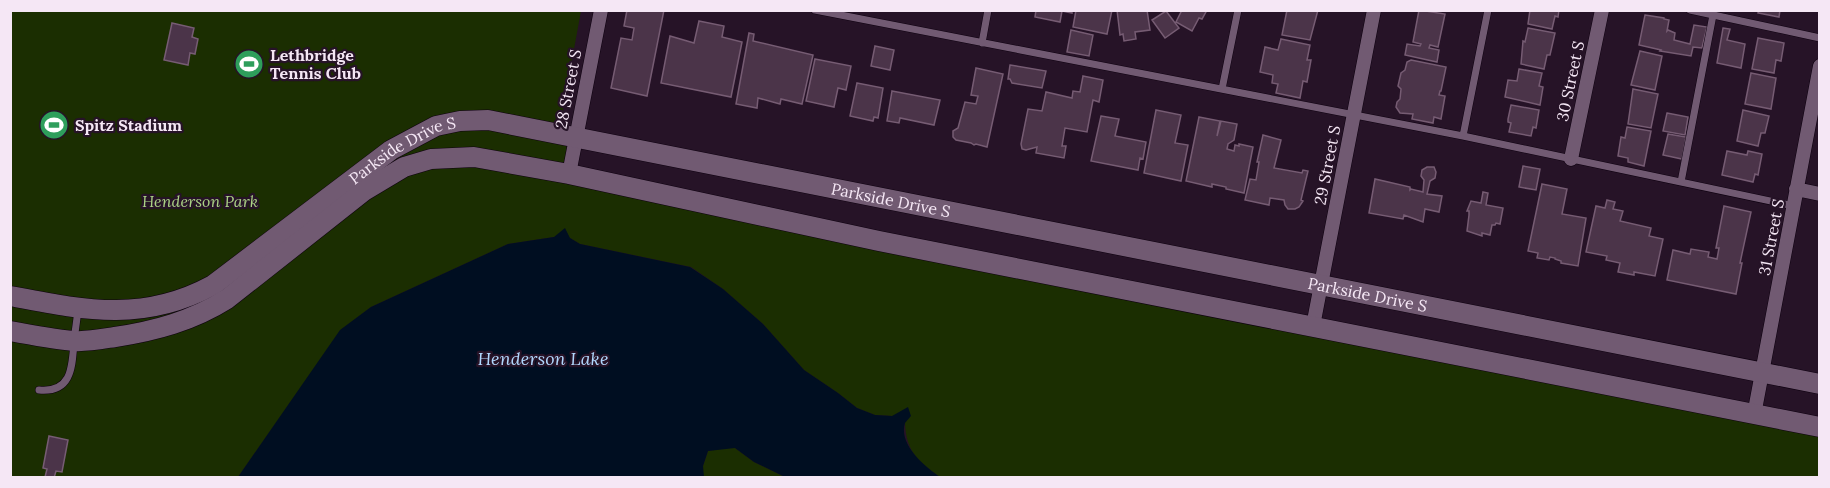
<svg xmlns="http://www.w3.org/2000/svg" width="1830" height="488" font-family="Lora,serif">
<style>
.green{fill:#1b2e01}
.water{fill:#000e21}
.building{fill:#4b3449;stroke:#765c73;stroke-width:1.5}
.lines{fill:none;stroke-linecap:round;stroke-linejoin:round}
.lane-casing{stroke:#0e0110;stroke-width:8}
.street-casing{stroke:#0e0110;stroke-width:15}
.secondary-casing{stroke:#0e0110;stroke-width:21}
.lane{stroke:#715a72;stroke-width:7}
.street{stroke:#715a72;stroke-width:14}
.secondary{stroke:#715a72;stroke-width:20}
.labels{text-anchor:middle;stroke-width:4.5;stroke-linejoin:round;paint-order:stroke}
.poi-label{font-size:16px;font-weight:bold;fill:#f5e7f5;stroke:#261327;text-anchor:start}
.street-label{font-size:16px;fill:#f5e7f5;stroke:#261327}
.park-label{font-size:16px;font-style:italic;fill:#abd285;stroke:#261327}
.water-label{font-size:18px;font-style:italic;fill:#b1d7fd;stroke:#261327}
</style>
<rect width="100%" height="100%" fill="#261327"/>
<path class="green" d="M10 11H581L563 109 569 174 1819 427V477H940C919 462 906 452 905 423L893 416 875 415 857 408 838 393 804 370 763 324 723 289 691 267 580 244 570 238 554 237 508 244 371 307 341 330 238 477H11Z
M725 448H735L754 462 785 477 704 478 702 476 703 466 708 451Z"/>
<path class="water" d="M565 228 570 238 580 244 690 267 723 289 763 324 804 370 838 393 857 408 875 415 892 416 908 407 911 416C911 416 905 423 905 423 898 445 926 467 940 477H785L754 462 735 448 708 451 703 466 704 477H238L340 330 371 307 508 244 554 237Z"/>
<path class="building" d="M627 10H664L647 96 611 88 621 38 632 40 634 28 624 26Z
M1036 10H1072V13L1062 11 1060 22 1035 17Z
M1076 10H1112L1107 34 1073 27Z
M1117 10H1147L1150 30 1135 32 1136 39 1124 41 1123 34 1120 35Z
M1182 10H1207L1202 19 1199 18 1192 31 1176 22Z
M1287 10H1318L1310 40 1282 35Z
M1419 10 1445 14 1438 47 1430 45 1429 48 1439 50 1437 62 1405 55 1407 44 1420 46 1421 44 1413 42Z
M1530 10H1559L1558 17 1555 16 1552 29 1528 24Z
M1759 10H1780L1779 17 1758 13Z
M1166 11 1179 28 1165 38 1152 20Z
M1645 15 1664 18V19L1669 20 1667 31 1668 30 1675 33 1674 40 1690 44 1694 25 1707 27 1702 48 1693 47 1691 56 1660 51 1661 50 1639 45Z
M699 21 724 26 722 37 742 42 731 97 661 83 670 36 694 43Z
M172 23 194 28 192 37 198 39 195 54 190 53 188 65 164 60Z
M1528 28 1555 33 1550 55H1547L1544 69 1521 64 1523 41 1525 42Z
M1723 28 1730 29 1727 40 1745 44 1741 68 1717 63Z
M1071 30 1093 35 1089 56 1067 52Z
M749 33 754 34 753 41 813 55 802 104 781 99 780 104 758 98 757 108 736 104Z
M1758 38 1784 43 1781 61 1776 60 1774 73 1752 69Z
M1281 39 1310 45 1307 60H1311L1307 82 1303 81 1300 98 1276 93 1278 84 1272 83 1273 75 1260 72 1265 47 1278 50Z
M875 46 894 50 890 70 871 66Z
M1640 51 1662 56 1655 90 1631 85Z
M815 59 851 66 846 90 838 88 834 107 806 101Z
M1411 60 1446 67 1441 91H1440L1439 95 1445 96 1441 119 1434 117 1433 123 1412 119 1413 114 1400 113 1396 107 1397 102 1400 99 1401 89 1398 86 1401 73 1405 70 1407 62Z
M1010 65 1046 71 1042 88 1012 83 1010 79H1008Z
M976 68 1003 74 987 147 976 144 974 145 971 143 956 140 953 137V131L958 128 965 102 976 104 978 96 971 95Z
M1519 69 1542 73 1539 86 1543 87 1540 105 1505 97 1508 80 1517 81Z
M1751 73 1776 78 1771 109 1745 104Z
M1083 76 1103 80 1099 102 1093 100 1087 132 1065 128 1062 146H1066L1064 158 1036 153 1037 147 1026 150 1022 149 1021 144 1028 109 1042 111 1046 92 1072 98 1073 91 1080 92Z
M857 83 883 88 878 118 874 117 873 121 850 116Z
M1633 89 1658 94 1651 128 1628 124Z
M892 91 940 100 934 125 900 118 899 123 887 121Z
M1511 105 1539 110 1536 128 1533 127 1531 136 1509 132 1511 123 1508 122V119Z
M1156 110 1181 115 1175 143 1188 145 1181 181 1144 173Z
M1743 110 1769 116 1765 133H1761L1758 146 1737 141Z
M1667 113 1688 117 1685 135 1663 131Z
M1101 116 1119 119 1115 136 1146 142 1143 159 1140 158 1138 170 1091 161Z
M1199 117 1220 121 1217 136 1221 121 1237 124 1234 140 1228 144 1227 149 1234 151 1235 145 1239 146V144L1253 147 1244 193 1226 189V187L1212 184V187L1186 181Z
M1627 127 1651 131 1644 166 1628 162V158L1618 156 1621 137 1625 138Z
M1668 134 1686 137 1682 159 1663 155Z
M1263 135 1281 140 1274 168 1302 173 1303 170 1308 171 1301 200 1303 201 1299 207 1295 209H1288L1285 205 1284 200 1270 198 1269 205 1245 200 1250 179 1256 180 1259 162H1257Z
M1727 151 1747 155 1748 151 1762 154 1758 175 1755 174 1753 182 1722 175Z
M1523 166 1540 169 1536 190 1519 187Z
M1427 167H1434L1436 172 1435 178 1430 181 1427 194 1442 196 1439 212 1425 209 1423 222 1404 215 1403 219 1369 213 1375 179 1410 187V190L1411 189 1423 192 1424 180 1421 176 1422 170Z
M1542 184 1567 189 1562 214 1586 218 1578 266 1561 263V261L1555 259V258L1550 257 1549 260 1537 258 1538 253 1528 251Z
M1483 192 1488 193 1486 205 1503 208 1500 224 1496 223 1495 225H1492L1490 235 1482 233V236L1467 231 1469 215V211H1467L1471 201 1481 203Z
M1607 200 1615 202 1613 209 1623 211 1620 221 1651 228 1649 236 1663 239 1655 276 1634 272V275L1618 272 1620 263 1606 260 1607 256 1586 252 1596 206 1605 208Z
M1724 206 1751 212 1740 263H1742L1736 294 1667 280 1673 250 1690 254 1691 249 1709 252 1708 257 1717 259 1719 248H1716Z
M49 436 68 440 62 472 56 471 54 478 45 477 47 469 43 468Z"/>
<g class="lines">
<g class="lane-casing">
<path id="lane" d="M815 10 1463 136 1794 206
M1690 10 1820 38
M982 43 988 10
M1222 89 1238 10
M1463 136 1488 10
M1681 182 1713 15
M39 390C72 393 72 367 74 342 75 331 77 320 78 309"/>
</g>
<g class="street-casing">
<path id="street" d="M1571 159 1602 10
M569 174 601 10
M1796 189 1820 194
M1313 326 1374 10
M1754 415 1820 66"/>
</g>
<g class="secondary-casing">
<g id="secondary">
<path id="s1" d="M10 296C84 310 143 323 213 285L391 150 436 126 460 121 488 120 1820 384"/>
<path d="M10 331C31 335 53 339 74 341 87 342 102 339 115 337 155 331 192 321 227 299L364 191 404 167 431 159 474 157 569 174 879 241 1820 427"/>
</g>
</g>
<use href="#lane" class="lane"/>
<use href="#street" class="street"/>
<use href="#secondary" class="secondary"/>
</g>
<defs>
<g id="stadium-disc" transform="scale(1.5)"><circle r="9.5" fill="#2e9e5b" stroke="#261327"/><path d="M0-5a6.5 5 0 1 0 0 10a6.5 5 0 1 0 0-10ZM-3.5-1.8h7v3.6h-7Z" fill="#fff"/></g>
</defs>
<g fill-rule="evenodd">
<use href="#stadium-disc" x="249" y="64"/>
<use href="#stadium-disc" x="54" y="125"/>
</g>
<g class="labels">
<g class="poi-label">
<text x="270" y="61">Lethbridge<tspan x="270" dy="18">Tennis Club</tspan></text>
<text x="75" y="131">Spitz Stadium</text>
</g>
<g class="street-label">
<text transform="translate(1570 81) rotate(-78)" y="6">30 Street S</text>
<text transform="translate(568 89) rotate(-79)" y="6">28 Street S</text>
<text dy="6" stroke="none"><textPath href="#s1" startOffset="442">Parkside Drive S</textPath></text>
<text transform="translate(1327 165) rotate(-79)" y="6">29 Street S</text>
<text dy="6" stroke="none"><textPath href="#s1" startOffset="946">Parkside Drive S</textPath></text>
<text transform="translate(1771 237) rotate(-79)" y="6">31 Street S</text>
<text dy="6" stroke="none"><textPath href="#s1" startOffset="1432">Parkside Drive S</textPath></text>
</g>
<g class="park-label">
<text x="200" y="207">Henderson Park</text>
</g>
<g class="water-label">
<text x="543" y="365">Henderson Lake</text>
</g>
</g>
<rect width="1830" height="488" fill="none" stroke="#f5e7f5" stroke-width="24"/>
</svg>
